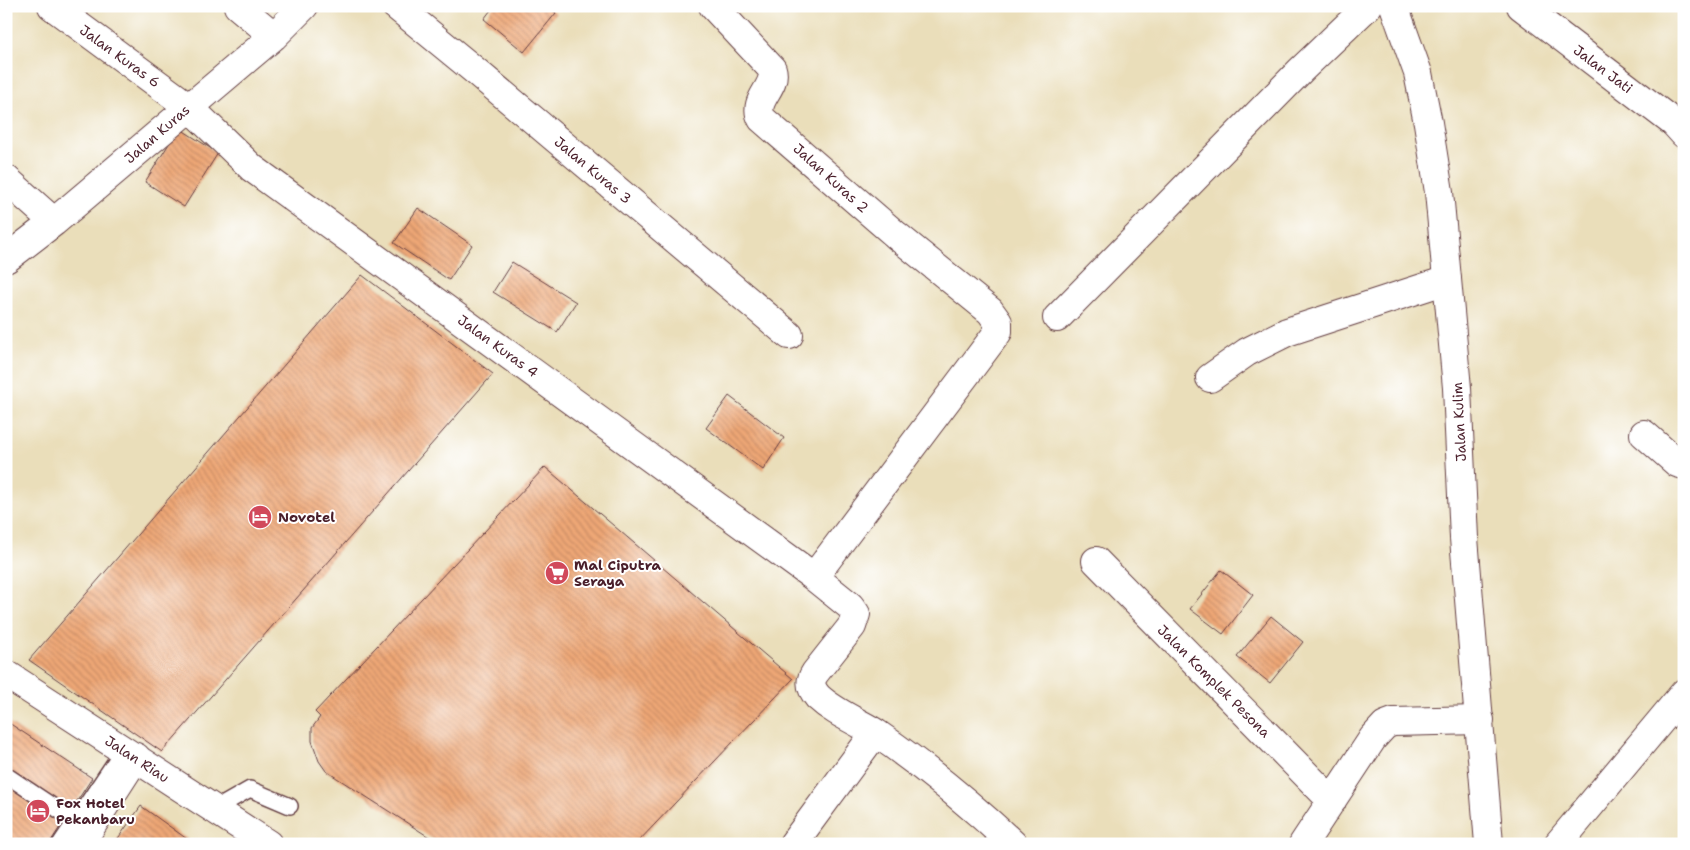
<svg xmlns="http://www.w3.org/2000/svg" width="1690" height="850" font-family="'Shantell Sans',sans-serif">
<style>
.building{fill:url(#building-back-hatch)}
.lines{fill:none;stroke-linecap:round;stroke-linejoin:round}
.lane-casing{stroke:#623c40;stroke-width:18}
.street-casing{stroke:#623c40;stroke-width:30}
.secondary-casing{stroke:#623c40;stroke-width:30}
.primary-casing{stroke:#623c40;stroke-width:30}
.lane{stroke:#fff;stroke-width:15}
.street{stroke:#fff;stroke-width:28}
.secondary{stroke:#fff;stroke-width:28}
.primary{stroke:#fff;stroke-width:28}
.labels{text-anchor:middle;stroke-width:4;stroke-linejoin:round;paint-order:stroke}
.street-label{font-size:14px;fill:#4a1f2b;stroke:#fff}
.poi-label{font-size:14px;font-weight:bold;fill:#4a1f2b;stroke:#fff;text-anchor:start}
</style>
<defs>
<pattern id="building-back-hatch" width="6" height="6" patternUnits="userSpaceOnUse" patternTransform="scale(1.25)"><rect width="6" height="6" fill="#eea776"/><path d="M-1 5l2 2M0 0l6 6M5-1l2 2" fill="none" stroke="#c38761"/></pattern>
</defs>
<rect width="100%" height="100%" fill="#fff"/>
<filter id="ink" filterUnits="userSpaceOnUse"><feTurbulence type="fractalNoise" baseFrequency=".02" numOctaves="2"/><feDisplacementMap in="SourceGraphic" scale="10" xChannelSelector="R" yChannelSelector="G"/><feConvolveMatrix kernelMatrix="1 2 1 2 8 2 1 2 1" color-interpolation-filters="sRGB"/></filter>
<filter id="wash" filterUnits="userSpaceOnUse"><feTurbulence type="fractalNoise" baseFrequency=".0096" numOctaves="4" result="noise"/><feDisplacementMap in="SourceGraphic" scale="20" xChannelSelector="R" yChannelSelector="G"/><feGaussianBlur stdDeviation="1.12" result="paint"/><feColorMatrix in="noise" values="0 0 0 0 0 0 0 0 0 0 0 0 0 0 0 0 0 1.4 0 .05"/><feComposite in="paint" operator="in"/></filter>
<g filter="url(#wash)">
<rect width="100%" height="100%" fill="#eadeba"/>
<g id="blocks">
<path class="building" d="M494 6H548L556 13 524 52 484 19Z
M179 128 218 153 184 207 145 182Z
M418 208 472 245 449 280 394 243Z
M512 262 576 302 557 332 493 292Z
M362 275 493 374 162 752 29 660Z
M729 396 784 438 763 470 706 428Z
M545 467 793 679 636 844H440L326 771 319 761 312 741V728L320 717 315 712Z
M1221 570 1253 595 1223 634 1190 609Z
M1271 616 1303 642 1270 683 1237 657Z
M6 721 92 778 49 844H6Z
M141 806 194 844H114Z"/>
</g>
</g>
<g filter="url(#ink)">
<use href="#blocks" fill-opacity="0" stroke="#623c40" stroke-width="1"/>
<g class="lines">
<g class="lane-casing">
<path id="lane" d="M6 775 75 821
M215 809 250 789 290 806
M60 844 123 750"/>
</g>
<g class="street-casing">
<path id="street" d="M52 6 189 107 252 168 814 577
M238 6 274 36
M396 6 473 69 789 335
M713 6 772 69C778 87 751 100 762 119L896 235 990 311 998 322V332L814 577 850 606 856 614 852 626 815 673C809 682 811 689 818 697 835 713 857 721 876 733 924 766 970 804 1013 844
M6 179 54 222
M6 259 54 222 274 36 304 6
M1057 318 1301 70 1368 6
M1210 378 1247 352 1287 332 1447 280
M1644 434 1677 463 1684 465
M1096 561 1332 801
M80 844 136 757
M793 844 875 733
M1303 844 1373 738 1385 725 1393 722 1480 720
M1558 844 1684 693"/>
</g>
<g class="secondary-casing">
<path id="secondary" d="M1394 6 1418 73 1428 123 1439 192 1457 388 1464 538 1489 844
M1521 6 1674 123 1684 134"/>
</g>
<g class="primary-casing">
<path id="primary" d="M6 674 268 844"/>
</g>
<use href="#lane" class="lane"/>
<use href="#street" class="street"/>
<use href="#secondary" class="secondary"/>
<use href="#primary" class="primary"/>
</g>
</g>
<defs>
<g id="hotel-disc" transform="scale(1.25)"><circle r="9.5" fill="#d1495b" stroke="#fff"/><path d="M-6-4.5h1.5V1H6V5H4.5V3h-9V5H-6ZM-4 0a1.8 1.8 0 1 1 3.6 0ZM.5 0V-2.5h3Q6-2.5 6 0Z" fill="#fff"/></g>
<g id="supermarket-disc" transform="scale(1.25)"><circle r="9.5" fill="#d1495b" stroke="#fff"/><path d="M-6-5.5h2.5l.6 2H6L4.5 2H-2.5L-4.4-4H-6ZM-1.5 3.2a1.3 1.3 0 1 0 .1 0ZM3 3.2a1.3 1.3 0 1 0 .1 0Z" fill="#fff"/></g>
</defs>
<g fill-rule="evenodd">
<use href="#hotel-disc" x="260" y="517"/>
<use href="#supermarket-disc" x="557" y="573"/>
<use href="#hotel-disc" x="38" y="811"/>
</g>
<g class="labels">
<g class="street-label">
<text transform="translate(120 56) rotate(36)" y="5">Jalan Kuras 6</text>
<text transform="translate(1603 69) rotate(37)" y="5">Jalan Jati</text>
<text transform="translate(157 134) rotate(-41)" y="5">Jalan Kuras</text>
<text transform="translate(593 170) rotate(40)" y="5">Jalan Kuras 3</text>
<text transform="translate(831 178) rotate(42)" y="5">Jalan Kuras 2</text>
<text transform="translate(498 346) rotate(36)" y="5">Jalan Kuras 4</text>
<text transform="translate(1459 422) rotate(-93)" y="5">Jalan Kulim</text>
<text transform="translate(1214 681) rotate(45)" y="5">Jalan Komplek Pesona</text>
<text transform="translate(137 759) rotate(33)" y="5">Jalan Riau</text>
</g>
<g class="poi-label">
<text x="278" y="522">Novotel</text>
<text x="574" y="570">Mal Ciputra<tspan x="574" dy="16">Seraya</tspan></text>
<text x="56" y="808">Fox Hotel<tspan x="56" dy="16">Pekanbaru</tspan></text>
</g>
</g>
<rect width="1690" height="850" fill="none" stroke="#fff" stroke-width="25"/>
</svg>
